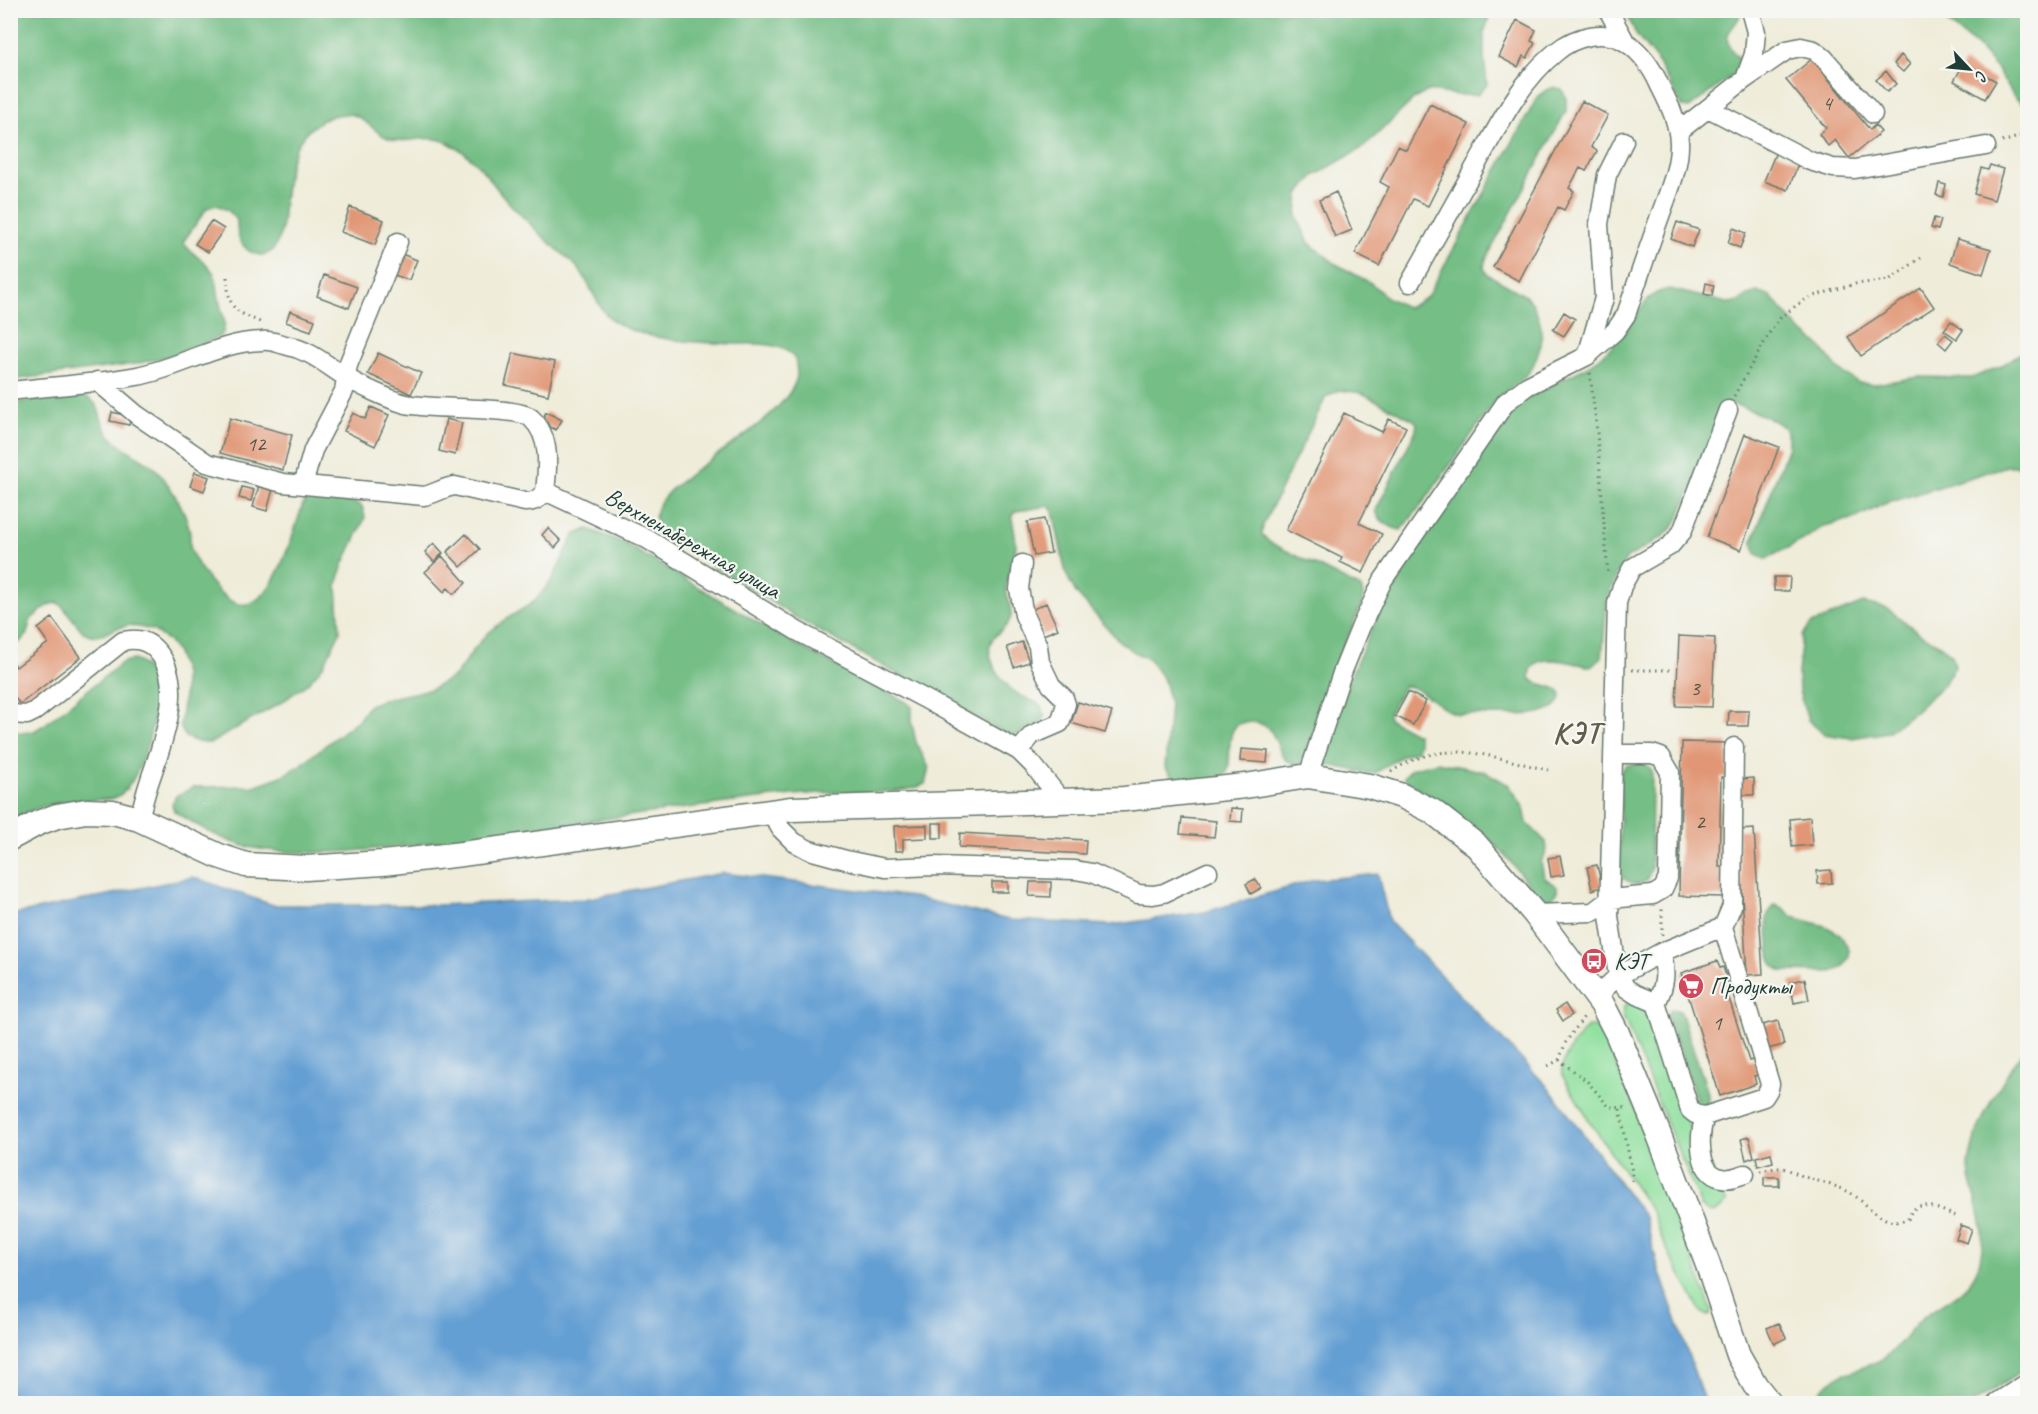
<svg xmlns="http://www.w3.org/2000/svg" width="2038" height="1414" font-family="Caveat,sans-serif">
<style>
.green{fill:#90e09f;stroke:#588e6a;stroke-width:1.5}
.forest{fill:#74be86;stroke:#4a7e5d;stroke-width:1.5}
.water{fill:#639fd3;stroke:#416e84;stroke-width:1.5}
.building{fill:#e19776}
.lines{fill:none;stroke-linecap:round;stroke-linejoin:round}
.minor-casing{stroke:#687a6e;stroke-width:21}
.major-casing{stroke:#687a6e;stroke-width:27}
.path{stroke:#687a6e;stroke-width:3;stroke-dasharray:1.5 4.5;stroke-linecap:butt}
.minor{stroke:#fff;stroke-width:18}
.major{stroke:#fff;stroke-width:24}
.labels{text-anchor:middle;stroke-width:4.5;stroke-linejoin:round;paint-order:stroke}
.number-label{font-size:21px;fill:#505444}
.street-label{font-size:24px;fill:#1f3d34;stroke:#f6f6f2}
.poi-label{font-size:24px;fill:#1f3d34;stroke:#f6f6f2;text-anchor:start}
.district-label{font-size:30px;font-weight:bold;letter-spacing:1.5px;fill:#635c4b;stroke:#f6f6f2}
</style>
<rect width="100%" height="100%" fill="#f6f6f2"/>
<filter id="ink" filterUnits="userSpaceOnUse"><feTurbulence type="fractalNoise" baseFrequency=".0167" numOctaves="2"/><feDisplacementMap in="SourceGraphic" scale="12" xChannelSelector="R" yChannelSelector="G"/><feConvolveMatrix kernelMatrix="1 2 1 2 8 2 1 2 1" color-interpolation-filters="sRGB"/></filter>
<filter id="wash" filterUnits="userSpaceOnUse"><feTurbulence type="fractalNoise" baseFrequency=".008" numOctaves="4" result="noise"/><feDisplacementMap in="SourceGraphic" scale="24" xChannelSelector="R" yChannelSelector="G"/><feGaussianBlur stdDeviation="1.35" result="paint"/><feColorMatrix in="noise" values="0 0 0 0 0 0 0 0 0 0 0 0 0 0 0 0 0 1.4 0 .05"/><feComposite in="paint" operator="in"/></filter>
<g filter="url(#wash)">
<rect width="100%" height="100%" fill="#efecd9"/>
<path class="green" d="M1629 1001 1650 1011 1690 1129C1692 1142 1703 1173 1712 1183 1719 1190 1724 1192 1726 1202L1722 1208 1713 1213 1707 1211 1701 1206 1623 1016 1624 1006Z
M1588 1027H1596L1605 1039 1647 1136 1711 1308 1712 1311 1709 1316 1701 1312 1675 1265 1661 1237 1653 1213 1590 1122 1562 1075C1559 1061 1578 1036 1588 1027Z"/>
<path class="forest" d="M10 11H1491L1484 34V56L1487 85 1477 95H1458L1428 91 1414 99 1364 147 1314 176 1299 194 1297 216 1309 243 1336 264 1371 283 1386 297 1408 308 1427 297 1537 98 1546 90 1555 87 1563 91 1566 99V111L1485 261 1484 268 1487 274 1526 296 1533 304 1540 322 1542 339 1537 356 1531 370 1520 381 1498 397 1421 506 1401 530C1391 528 1378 521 1376 510L1416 430 1417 423 1412 419 1362 393 1339 390 1326 397 1263 525 1262 534 1269 542 1361 588 1363 594 1362 603 1333 671 1305 759 1300 764C1268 764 1287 722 1249 722 1219 721 1236 763 1225 775 1218 783 1190 781 1180 782L1174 779 1165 767 1170 704 1164 680 1149 659 1136 653 1120 642 1076 593 1066 574 1053 511 1049 506 1016 511 1012 517C1013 528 1018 542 1015 553 1013 565 1006 577 1006 589 1007 597 1012 608 1011 616 1008 633 986 632 990 655 993 669 1004 684 1015 692 1027 701 1043 700 1045 716L1040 724 1012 737 800 620 658 531C656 523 654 516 657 508 664 493 677 485 689 475 718 452 785 414 796 380 798 375 796 367 796 361 794 358 790 353 787 351 772 342 750 344 734 344 697 342 651 342 618 324 597 313 592 283 576 266 569 259 560 252 552 245 539 233 526 220 513 207 493 187 480 160 454 146 427 130 411 146 388 138 373 133 363 113 346 114 323 114 303 131 294 152 288 167 286 186 284 201 282 216 284 231 276 245 268 261 249 256 241 242 237 235 237 228 237 220L229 211 217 205 207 208 183 242C190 254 202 258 210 268 218 277 217 289 219 300 221 312 229 325 221 336L176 354 136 364 11 380Z
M1625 11H1740C1742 28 1711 31 1739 59V68L1737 72 1689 108 1683 107 1655 58 1637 36Z
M1926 11H2027V109L2013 95 1997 69 1978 47 1940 17Z
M1670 289 1727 303 1738 302 1748 295 1757 292 1770 296 1800 330 1819 345 1838 369 1859 383 1875 384 1919 377 1972 378 2001 366 2027 349V465L2007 466 1884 504 1856 518 1824 526 1803 540 1766 559C1755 555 1753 551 1753 540L1788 447C1788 441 1789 434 1785 429 1778 420 1741 406 1729 403L1676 524 1664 536 1627 558 1616 576 1607 600 1602 657 1593 665 1588 666C1572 663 1529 649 1530 678 1538 687 1552 684 1559 691 1561 693 1561 697 1560 700 1553 722 1479 714 1458 714 1437 710 1423 686 1404 686L1388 714 1389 719 1417 734 1419 743 1417 750 1400 757 1375 773H1367L1329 765 1325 762 1324 757 1350 677 1392 585 1511 409C1537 389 1561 382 1588 366 1600 360 1610 348 1619 339 1637 321 1642 292 1670 289Z
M80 395C105 402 96 417 108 433 123 453 149 456 164 479 174 493 186 511 189 528 191 535 189 543 191 550 195 563 213 587 223 595 268 636 293 532 303 504L308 499 354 502 362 506 365 518 342 567 337 586 340 632 323 666 308 683 282 702 211 743 198 742 185 737 180 726 184 696V673L176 651 169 642 153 630 129 625 115 629 102 635 94 636 88 634 83 632 63 607 58 603 50 604 31 619 26 636 11 650V403Z
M588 529 622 542 791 642 906 702 912 707V724L916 742 929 768 925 784C904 794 878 791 854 792 834 792 813 793 792 795 688 807 584 822 480 836 408 845 324 860 253 848 226 843 197 826 174 811L172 804 176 796 194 787 254 786 284 775 299 766 359 719 369 705 385 699 432 689 455 676 475 648 487 634 503 621 534 602 552 580 574 535Z
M1863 603 1886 608 1921 634 1942 646 1952 655 1955 666 1943 685 1915 711 1888 732 1851 738 1824 734 1808 720 1799 691 1798 673 1802 636 1811 624Z
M134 660C143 663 149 669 153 679 162 705 143 782 117 797 108 801 95 799 85 800 60 801 33 807 11 820V731L23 733 34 731 44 725 123 662Z
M1437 762 1486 772 1509 785 1524 808 1527 823 1546 842 1547 850 1541 862 1544 877 1557 887V891L1552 899H1543L1537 895 1505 855 1486 836 1454 811 1405 780 1404 777 1411 769Z
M1644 764 1650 768 1652 772 1651 870C1649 874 1648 877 1646 880 1638 888 1623 881 1619 873L1621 772 1626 765Z
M1775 905 1783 908 1793 917 1825 926 1840 934 1849 950V957L1842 968 1831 972 1782 971 1775 967 1771 962 1767 920 1768 914Z
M1671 1009 1680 1011 1682 1015 1708 1093V1101L1704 1108 1699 1107 1667 1016Z
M2027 1045V1368L1973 1403H1814C1824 1372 1859 1373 1884 1358 1898 1350 1909 1329 1922 1318 1938 1305 1959 1297 1972 1279 1987 1256 1983 1224 1976 1199 1972 1186 1967 1171 1970 1158 1978 1116 2003 1080 2027 1045Z"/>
<path class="water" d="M723 873 913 897 1009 920 1111 925 1205 912 1314 880 1378 874 1389 921 1549 1088 1645 1217 1658 1267 1705 1403H11V915L193 877 273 905H437L584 899Z"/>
<g id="blocks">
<path class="building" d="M1517 20 1536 30 1531 41 1535 43 1527 58 1523 56 1518 67 1499 57Z
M1901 55 1910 64 1903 72 1894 64Z
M1812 59 1870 130 1875 125 1881 132 1849 158 1835 140 1828 146 1819 134 1826 128 1786 80Z
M1964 63 1996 81 1985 99 1954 81Z
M1886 71 1896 84 1887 92 1876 80Z
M1582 101 1608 115 1591 147 1597 151 1586 171 1580 168 1569 188 1574 191 1564 210 1558 207 1519 281 1493 267Z
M1430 104 1469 124 1428 206 1413 199 1379 266 1355 254 1389 187 1380 182 1398 146 1406 150Z
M1776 152 1799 162 1788 190 1764 181Z
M1990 165 2003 169 1994 200 1974 194 1981 168 1988 170Z
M1939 183 1946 185 1943 197 1936 195Z
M1336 192 1352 230 1335 237 1319 200Z
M350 207 384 220 375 245 341 232Z
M1934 218 1941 220 1938 230 1931 228Z
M211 221 224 229 208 252 195 244Z
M1677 222 1699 230 1692 247 1671 239Z
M1733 228 1746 233 1740 248 1728 243Z
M1957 239 1991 249 1983 274 1950 263Z
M399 253 417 260 409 280 391 274Z
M324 275 357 287 349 308 317 296Z
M1706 283 1714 285 1712 296 1704 294Z
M1921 288 1934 307 1861 356 1848 337Z
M290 311 315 320 311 331 286 322Z
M1564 312 1575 319 1564 336 1553 330Z
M1951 321 1963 330 1957 339 1944 330Z
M1945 334 1953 340 1946 349 1938 342Z
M378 353 421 373 411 394 368 374Z
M513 353 555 362 548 395 505 385Z
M371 407 389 415 375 446 344 431 353 413 365 419Z
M112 412 131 417 129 425 110 421Z
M546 412 562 420 556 430 541 422Z
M1344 413 1382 432 1389 419 1406 427 1359 523 1382 534 1363 573 1340 562 1342 558 1286 530Z
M230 418 292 435 283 470 220 453Z
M446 419 462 423 455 455 439 451Z
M1745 434 1779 447 1741 550 1707 537Z
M195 472 209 477 204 491 190 486Z
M259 485 273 489 267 511 253 507Z
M242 487 254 490 251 501 239 498Z
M1044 519 1051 553 1034 556 1027 522Z
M548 528 561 541 555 548 542 535Z
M466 534 480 549 461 567 447 552Z
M434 543 443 553 434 562 425 552Z
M442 556 466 583 454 594 448 588 444 592 425 572Z
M1774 577H1790L1789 591H1774Z
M1046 603 1058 629 1043 635 1031 610Z
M52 618 81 657 20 704 10 692V660L16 667 48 643 38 629Z
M1679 636 1715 638 1712 707 1676 706Z
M1022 642 1029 662 1014 667 1007 647Z
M1408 692 1426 701 1413 725 1395 716Z
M1078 702 1112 712 1105 733 1071 723Z
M1729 711H1749L1748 726H1728Z
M1682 742 1728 743 1727 777H1721L1719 867H1725L1724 897 1679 896Z
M1241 749 1268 751 1267 763 1240 761Z
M1754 778V795H1740V779Z
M1231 808 1243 809 1242 822 1230 821Z
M1810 817 1812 845 1792 847 1790 819Z
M1182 818 1216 821 1214 837 1180 834Z
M933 823H942V838H933Z
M927 825V838L903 839V851H895L894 826Z
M1754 829 1763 974 1747 975 1738 830Z
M960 833 1086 840 1085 854 959 847Z
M1560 856 1564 875 1551 877 1548 858Z
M1597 865 1602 887 1592 890 1587 867Z
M1831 870 1832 883 1818 884 1817 871Z
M1255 879 1261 888 1251 894 1246 884Z
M992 882H1008V892H992Z
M1030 882H1051V897L1029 896Z
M1717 961 1720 968 1723 967 1728 982 1724 983 1749 1061 1753 1060 1758 1075 1754 1076 1756 1084 1720 1096 1681 973Z
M1805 979 1809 1000 1794 1003 1790 982Z
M1565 1004 1572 1015 1563 1021 1556 1010Z
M1778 1021 1784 1045 1767 1049 1762 1025Z
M1749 1137 1754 1157 1746 1160 1741 1139Z
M1771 1153 1773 1162 1758 1166 1756 1157Z
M1764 1177H1779V1186H1764Z
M1961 1225 1972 1229 1967 1243 1956 1239Z
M1779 1323 1786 1338 1774 1344 1767 1328Z"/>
</g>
</g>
<g filter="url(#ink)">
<use href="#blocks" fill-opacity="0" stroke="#687a6e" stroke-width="1.5"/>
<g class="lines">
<g class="minor-casing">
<path id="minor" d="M1608 10 1625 41
M1745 79 1787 50 1801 47 1814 50 1824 58 1873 114
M1708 108 1810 161 1833 168 1855 169 1986 146
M1678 132 1745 79 1754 54 1756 32 1750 10
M1587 356 1604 298 1599 224 1607 175 1624 141
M97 381 137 415 207 463 283 483 424 496C435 494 444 487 455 486L525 502C535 502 539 499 545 491
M10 391C52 386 95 384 137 376 180 368 218 342 262 341 270 340 277 343 285 345 311 351 322 362 344 376 358 385 390 400 406 404 432 410 517 406 531 418 551 436 548 467 545 491L647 539 797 631 927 700 1019 751 1033 765 1062 801
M303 485 313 450 344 391 348 365 398 242
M10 714 27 715 35 711 123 641C136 638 147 640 156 650 188 683 161 746 149 783 145 795 142 807 139 819
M1019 751 1032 735 1060 723 1066 704 1064 698 1051 685 1040 662 1038 646 1024 615 1019 589 1022 564
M1308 776 1342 673 1361 626 1383 580 1430 512 1506 402 1527 386 1587 356 1615 331 1626 315C1637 282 1648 249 1660 216 1668 193 1680 167 1679 142 1678 121 1669 104 1660 86 1653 70 1642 53 1627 43 1605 28 1575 36 1556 52 1519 82 1498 127 1475 167 1453 206 1432 244 1410 283
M770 811 781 829 794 842 809 850 846 860 885 868 934 866 1075 870 1092 873 1138 894 1153 895 1164 893 1208 872
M1535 914 1593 912 1610 899 1653 895 1663 889 1668 878 1670 772 1661 757 1652 754H1614
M1662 952C1666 972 1666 985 1656 1003L1690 1110 1695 1114 1705 1116 1764 1097 1769 1089 1770 1084 1723 927 1732 906 1734 747
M1596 997 1618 976 1662 952 1723 927
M1656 1003 1635 994 1626 988 1618 976 1609 916 1617 603 1622 586 1632 568 1670 546 1682 532 1728 410
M1705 1116C1699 1134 1696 1174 1722 1178 1730 1180 1738 1176 1745 1174"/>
</g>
<g class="major-casing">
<path id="major" d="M10 838 38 823 57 816 86 811 113 812 139 819 219 856 246 865 306 868 383 863 462 854 792 809 1124 799 1245 786 1308 776 1370 786 1402 796 1432 811 1477 846 1535 914 1602 1004 1617 1033 1659 1135 1708 1265 1738 1355 1755 1385 1770 1404
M2000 1404 2028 1386"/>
</g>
<path class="path" d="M2002 142 2028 134
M227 277C229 310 233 310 262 323
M1590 373 1597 432 1608 576
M1734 396 1770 332 1781 317 1797 305 1810 297 1855 284 1889 280 1921 258
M1632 670H1673
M1391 772C1444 736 1491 757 1548 770
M1662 935V909
M1559 1060 1566 1042 1585 1015
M1548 1066 1559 1060 1587 1081 1609 1107 1627 1108
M1620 1109 1632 1172V1181
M1760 1171C1766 1170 1773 1168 1779 1168 1788 1168 1796 1174 1805 1177 1820 1182 1835 1185 1849 1192 1867 1202 1885 1231 1908 1219 1916 1195 1939 1210 1956 1216"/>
<use href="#minor" class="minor"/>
<use href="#major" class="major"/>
</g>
</g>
<defs>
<g id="bus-disc" transform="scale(1.35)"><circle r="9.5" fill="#d1495b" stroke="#f6f6f2"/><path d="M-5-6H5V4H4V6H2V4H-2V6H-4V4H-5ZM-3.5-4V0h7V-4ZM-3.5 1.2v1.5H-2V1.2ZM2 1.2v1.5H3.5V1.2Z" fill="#fff"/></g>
<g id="supermarket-disc" transform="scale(1.35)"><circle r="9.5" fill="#d1495b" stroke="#f6f6f2"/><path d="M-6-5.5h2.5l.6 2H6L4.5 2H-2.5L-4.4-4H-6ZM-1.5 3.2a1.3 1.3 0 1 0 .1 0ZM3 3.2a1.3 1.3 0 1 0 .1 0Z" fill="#fff"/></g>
</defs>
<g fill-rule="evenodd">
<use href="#bus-disc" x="1594" y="961"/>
<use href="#supermarket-disc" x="1691" y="986"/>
</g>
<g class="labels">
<g class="number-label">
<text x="1827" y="110">4</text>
<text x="256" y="451">12</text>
<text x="1695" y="695">3</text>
<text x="1700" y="829">2</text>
<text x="1717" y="1030">1</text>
</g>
<g class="street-label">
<text transform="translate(693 543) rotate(30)" y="8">Верхненабережная улица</text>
</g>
<g class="poi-label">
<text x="1614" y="969">КЭТ</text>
<text x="1710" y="994">Продукты</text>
</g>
<g class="district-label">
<text x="1577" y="743">КЭТ</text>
</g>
</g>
<rect width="2038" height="1414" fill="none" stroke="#f6f6f2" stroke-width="36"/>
<g transform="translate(1969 69) rotate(116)" stroke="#f6f6f2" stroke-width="4.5" paint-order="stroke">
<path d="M0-4.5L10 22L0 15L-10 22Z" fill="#1f3d34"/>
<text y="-9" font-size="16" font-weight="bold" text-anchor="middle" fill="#1f3d34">С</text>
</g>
</svg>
